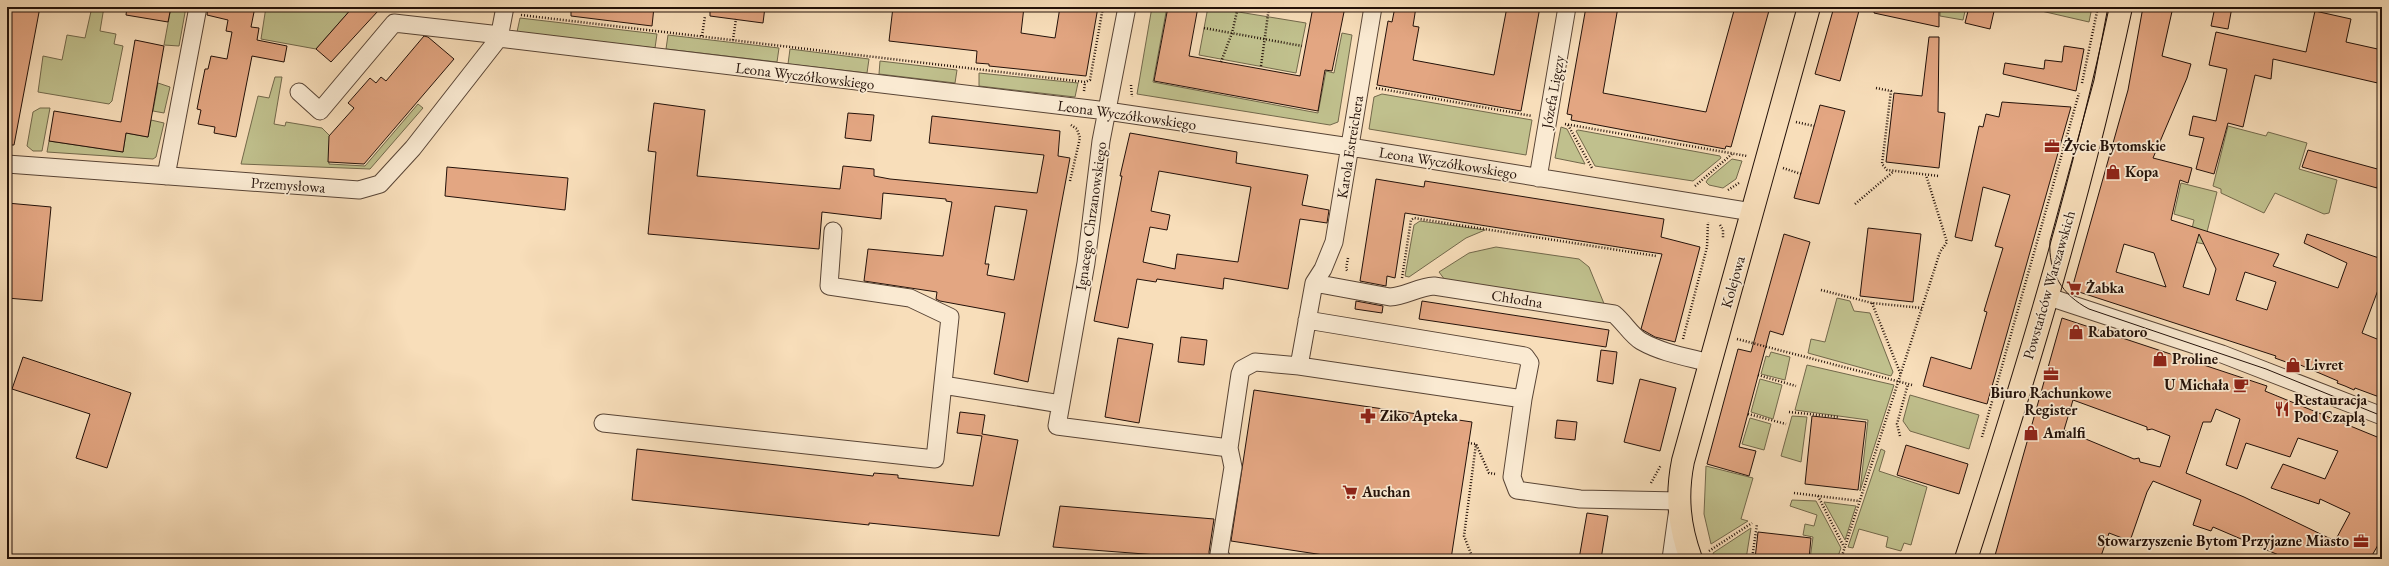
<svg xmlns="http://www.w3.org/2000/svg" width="2389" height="566" font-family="'EB Garamond',serif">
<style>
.green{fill:#c0c08d;stroke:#72684b}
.building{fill:#e3a682;stroke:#231109;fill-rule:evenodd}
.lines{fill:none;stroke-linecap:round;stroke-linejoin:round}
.minor-casing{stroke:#584435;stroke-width:19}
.major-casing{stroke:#231109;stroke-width:24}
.path{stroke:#231109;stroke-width:2.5;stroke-dasharray:1 2;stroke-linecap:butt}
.minor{stroke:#faead2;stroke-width:17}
.major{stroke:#f8deba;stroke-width:22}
.tram{stroke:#231109;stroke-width:1}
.labels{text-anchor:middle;stroke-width:3.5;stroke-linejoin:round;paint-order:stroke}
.street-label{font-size:15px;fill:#231109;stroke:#faead2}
.poi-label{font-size:15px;font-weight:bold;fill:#231109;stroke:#faead2;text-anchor:start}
</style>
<rect width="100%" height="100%" fill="#f8deba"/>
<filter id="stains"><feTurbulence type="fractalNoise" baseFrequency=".005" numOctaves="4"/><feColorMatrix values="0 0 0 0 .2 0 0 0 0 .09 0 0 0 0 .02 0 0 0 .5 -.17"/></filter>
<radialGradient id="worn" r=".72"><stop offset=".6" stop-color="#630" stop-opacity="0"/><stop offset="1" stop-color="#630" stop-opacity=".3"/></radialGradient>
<path class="green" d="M92 7H104L100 31 116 34 114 44 123 46 112 101 109 104 38 92 43 56 62 60 67 35 85 38Z
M171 7H186L179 46 164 45Z
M266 7H353L316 49 261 39Z
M1152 7H1167L1153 82 1318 113 1326 71 1334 73 1342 33 1352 35 1338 122 1330 125 1137 94Z
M1208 7 1306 23 1296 73 1199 55Z
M1940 7H1966L1963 20 1940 16Z
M2024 7H2092L2089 22Z
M520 18 657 34 655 48 517 32Z
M668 35 779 48 777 62 666 49Z
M790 49 869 59 867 73 788 64Z
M880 61 957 70 955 83 879 74Z
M979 73 1078 83 1075 97 979 86Z
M275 77H282L274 124 285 126 286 122 322 128 330 136 329 164 365 166 418 104 423 108 370 169 241 164 258 96 269 98Z
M158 83 170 87 164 113 153 111Z
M1382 94 1532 120 1526 155 1369 129 1374 97Z
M40 108H50L42 151H33L27 146 33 112Z
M151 120 164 123 156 157 153 159 47 152 49 141 123 152 126 133 148 137Z
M2228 126 2266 136 2268 132 2307 143 2299 169 2337 180 2329 213 2324 214 2275 193 2264 213 2221 193V189L2213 186Z
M1561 127 1567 129 1585 164 1555 158Z
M1578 130 1720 156 1721 158 1693 181 1595 166 1576 131Z
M1732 159 1742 161 1736 179 1723 188 1709 185 1706 182 1708 179Z
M2181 183 2217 192 2204 244 2189 241 2194 220 2174 214Z
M1420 221 1485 230 1466 238 1409 277 1405 276 1414 225Z
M1496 247 1579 259 1589 267 1605 306 1445 280 1439 272 1469 253Z
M1837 298 1850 301 1854 311 1870 313 1893 372 1891 376 1808 353 1811 339 1825 342Z
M1771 352 1790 357 1785 380 1761 374 1766 356 1769 357Z
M1807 365 1894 385 1860 491 1868 420 1795 410Z
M1760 379 1782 385 1773 419 1751 412Z
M1910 395 1979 415 1969 449 1910 431 1903 421Z
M1792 416 1807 417 1801 462 1781 456Z
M1750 418 1771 424 1764 450 1742 444Z
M1881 449 1885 451 1879 471 1927 487 1911 545 1904 543 1901 551 1886 547 1888 537 1859 529 1853 548 1848 547Z
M1706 466 1753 478 1741 519 1748 521 1711 544 1704 514Z
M1792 500 1816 501 1841 548 1837 559H1810L1813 537 1803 535 1805 524 1814 526 1817 515 1790 506Z
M1824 502 1856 506 1845 540Z
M1751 528 1746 559H1715L1713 553Z"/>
<path class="building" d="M10 7H40L14 145H7V25Z
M127 7H171L168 22 126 15Z
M208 7H255L251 27 259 28 257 40 287 46 284 62 252 56 236 137 214 133 215 127 198 124 201 110 197 109 205 69H208L211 56 227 59 232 32 226 31 228 20 207 15Z
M353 7 378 11 331 62 316 49Z
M571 7H654L652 26 571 16Z
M710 7H765L763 23 710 16Z
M893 7H1024L1021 33 1055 38 1060 7H1098L1086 76 989 66V64L976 63 977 51 889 41Z
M1168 7H1198L1189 56 1300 76 1313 7H1345L1332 71 1325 70 1318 111 1154 81Z
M1395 7H1416L1413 26 1419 27 1413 60 1494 75 1507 7H1540L1521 111 1377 85 1388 21 1392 22Z
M1586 7H1618L1603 93 1706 112 1735 7H1770L1731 147 1726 146 1725 149 1571 120 1572 115 1567 114Z
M1834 7H1860L1840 81 1815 74Z
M1875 7H1939V27L1874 13Z
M1969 7H1995L1990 29 1965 23Z
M2143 7H2173L2162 56 2191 64 2187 78 2153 158 2192 168 2188 183 2180 180 2171 220 2279 254 2273 266 2338 288 2347 263 2304 243 2307 234 2382 259V292L2378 290 2362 333 2382 341V398L2355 388 2354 390 2345 386 2337 383 2338 381 2298 364 2297 366 2275 358 2276 356 2076 291 2073 285 2128 90ZM2199 234 2216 269 2209 295 2183 287ZM2124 244 2154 253 2166 287 2116 272ZM2245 272 2276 282 2267 310 2236 300Z
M2215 7H2232L2228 29 2211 26Z
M2315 11 2351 19 2346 42 2382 50V84L2273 59 2271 79 2255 75 2243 127 2228 123 2214 174 2196 169 2204 138 2189 135 2193 116 2216 121 2227 69 2209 65 2216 32 2306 52Z
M424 36 428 37 454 59 364 164 328 162 329 136 354 108 348 103 370 78 376 83 381 77 386 81Z
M1929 37H1939L1938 112 1945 113 1939 168 1886 162 1894 93 1922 96Z
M135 40 164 46 148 137 126 133 123 152 49 141 54 111 121 122Z
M2064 46 2084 49 2076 91 2003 74 2005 63 2044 69 2045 60 2062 62Z
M2002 102 2071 107 1987 404 1923 386 1931 357 1971 369 1987 312 1984 311 2003 248 1995 246 2010 195 1983 187 1972 241 1955 237 1979 126 1983 127 1986 114 1999 117Z
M654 103 705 110 697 176 840 189 843 166 874 169V176L890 179 1037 193 1044 155 929 143 932 116 1060 131 1058 156 1070 158 1028 382 994 374 1005 313 940 301 936 299 937 292 864 281 868 249 943 256 952 202 946 201V199L883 193 881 219 822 212 819 249 648 234 656 152 648 151ZM995 206 1027 210 1014 280 987 275 989 264H985Z
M1820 105 1845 111 1819 204 1794 198Z
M848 113 874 115 871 141 845 138Z
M1130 133 1237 152 1236 163 1308 175 1302 205 1329 210 1327 223 1300 219 1288 289 1224 278 1223 289 1157 279 1156 282 1137 279 1128 328 1094 321 1122 176H1120ZM1159 171 1251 187 1238 262 1177 254 1175 269 1143 262 1150 227 1167 230 1170 215 1151 211Z
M2308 150 2381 170 2377 188 2302 167Z
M447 167 568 178 565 210 445 196Z
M1376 179 1424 187 1425 181 1664 219 1661 237 1700 247 1675 342 1655 337 1641 329 1662 254 1405 213 1395 278 1387 276 1386 286 1360 281Z
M7 203 51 207 42 301 7 298Z
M1868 228 1921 234 1913 302 1860 296Z
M1784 234 1810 242 1783 335 1770 331 1739 447 1756 451 1749 476 1707 464 1738 349 1751 352Z
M1356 301 1383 306 1382 313 1355 309Z
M1422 301 1609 330 1606 347 1419 319Z
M2062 318 2267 386 2265 391 2382 439V538L2370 559H2288L2213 527 2211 531 2193 525 2201 500 2153 481 2147 492 2130 541 2109 533 2100 559H1994ZM2073 400 2147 427V430L2152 429 2170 436 2160 467 2140 462 2139 458 2134 459 2064 430ZM2216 409 2240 419 2226 465 2237 469 2246 443 2290 457 2298 438 2338 451 2325 479 2283 464 2271 488 2319 504 2320 499 2350 513 2335 541 2244 497 2186 473 2203 422H2211Z
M1181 337 1207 340 1204 365 1178 362Z
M1118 338 1153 344 1139 423 1105 417Z
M1601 350 1617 352 1613 384 1597 381Z
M23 357 131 393 107 468 76 458 90 414 12 389Z
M1640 379 1676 388 1660 451 1624 442Z
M1254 390 1472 422 1451 559H1350L1231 541Z
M960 412 985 415 982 434 1018 440 999 536 869 523V525L632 500 637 449 873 476 874 473 898 475V478L973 486 982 436 957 433Z
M1812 416 1866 422 1858 490 1805 484Z
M1557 420 1577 422 1575 440 1555 438Z
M1906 445 1968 464 1959 494 1897 475Z
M1060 506 1214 519 1209 552 1210 559 1053 547Z
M1587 513 1608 516 1601 559H1579Z
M1758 532 1811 538 1809 559H1755Z"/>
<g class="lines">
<g class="minor-casing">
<path id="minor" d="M1127 7 1101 141 1086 263 1057 426 1229 448 1240 374 1242 369 1255 362 1299 366 1523 399 1512 477 1517 490 1580 499 1679 501 1671 559
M499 38 1107 111 1350 147 1752 212
M299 92 320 111 394 23 500 35
M7 164 359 190 380 184 413 148 499 38 505 7
M166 176 198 7
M1538 178 1567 7
M1314 283 1390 297C1406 296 1418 287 1434 286L1614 314C1624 322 1631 335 1641 341 1662 353 1687 357 1710 363
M2046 296 2222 354 2382 416
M1307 320 1525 356 1530 363 1523 399
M1299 366 1314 283 1323 269 1334 242 1373 7
M943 385 1061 404
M603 423 935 459 950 317 910 298 829 286 833 231
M1222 559 1219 554 1233 467 1229 448"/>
</g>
<g class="major-casing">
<path id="major" d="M1691 559C1679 526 1676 496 1683 461L1809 7
M1966 559C2025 377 2081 194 2121 7"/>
</g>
<path class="path" d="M521 15 1085 82 1090 80 1103 7
M1204 28 1302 46
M702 36 705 16
M733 40 736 19
M1221 62 1232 33 1238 7
M1261 66 1269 7
M2082 83 2098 7
M1131 85 1132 97
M1376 88 1532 116
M1876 88 1891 91 1882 164 1887 170 1939 176
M1084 91 1085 82
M1796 122 1814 126
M1565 124 1747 156
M1568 125 1592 168
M1783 168 1801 174
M1070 181 1080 138 1077 129 1071 125
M1695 186 1732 154
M1728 190 1739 183
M1855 204 1894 171
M1720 225 1723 230V239
M1348 258 1346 269 1348 272
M1402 278 1411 220 1414 218 1656 256
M1821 290 1872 303 1922 308
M1872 303 1901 375
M1683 339 1707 247 1708 222
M1737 339 1912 385
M1758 375 1796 386
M1789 412 1838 417
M1748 414 1786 424
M1900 436 1897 424 1908 384
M1982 437 2079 93
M1468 443 1476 444 1489 473 1495 474
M1651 483 1661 465
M1794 493 1859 501
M1818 496 1844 547
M1709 551 1752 523
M1473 559 1464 536 1476 444
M1752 559 1757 524
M1841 559 1940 252 1947 242 1926 175"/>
<use href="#minor" class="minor"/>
<use href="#major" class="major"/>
<path class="tram" d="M2108 7 2094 80 2050 241C2048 272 2062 295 2089 309L2266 369 2382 416"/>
</g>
<defs>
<g id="office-bare" transform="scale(1.2)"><path d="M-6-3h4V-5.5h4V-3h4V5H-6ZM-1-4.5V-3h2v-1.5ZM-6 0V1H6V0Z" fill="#8f2418" stroke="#faead2" stroke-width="2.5" paint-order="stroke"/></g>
<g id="shop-bare" transform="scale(1.2)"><path d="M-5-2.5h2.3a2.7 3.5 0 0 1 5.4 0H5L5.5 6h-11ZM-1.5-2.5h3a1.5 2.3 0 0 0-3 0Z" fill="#8f2418" stroke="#faead2" stroke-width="2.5" paint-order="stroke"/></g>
<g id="supermarket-bare" transform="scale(1.2)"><path d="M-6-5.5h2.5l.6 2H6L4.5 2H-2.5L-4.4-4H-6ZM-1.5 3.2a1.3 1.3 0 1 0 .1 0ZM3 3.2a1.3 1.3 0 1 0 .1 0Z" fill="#8f2418" stroke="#faead2" stroke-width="2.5" paint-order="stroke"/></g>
<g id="cafe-bare" transform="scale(1.2)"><path d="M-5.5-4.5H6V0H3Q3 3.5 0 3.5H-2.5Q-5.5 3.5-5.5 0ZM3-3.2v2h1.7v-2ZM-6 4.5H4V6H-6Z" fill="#8f2418" stroke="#faead2" stroke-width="2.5" paint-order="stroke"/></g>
<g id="restaurant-bare" transform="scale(1.2)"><path d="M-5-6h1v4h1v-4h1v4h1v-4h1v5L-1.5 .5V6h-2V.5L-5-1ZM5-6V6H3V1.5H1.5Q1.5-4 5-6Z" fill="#8f2418" stroke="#faead2" stroke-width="2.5" paint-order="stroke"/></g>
<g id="pharmacy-bare" transform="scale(1.2)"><path d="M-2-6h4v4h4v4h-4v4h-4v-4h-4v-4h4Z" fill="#8f2418" stroke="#faead2" stroke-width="2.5" paint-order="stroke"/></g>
</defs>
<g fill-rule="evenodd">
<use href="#office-bare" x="2052" y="146"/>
<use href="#shop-bare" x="2113" y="172"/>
<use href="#supermarket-bare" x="2074" y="288"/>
<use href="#shop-bare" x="2076" y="332"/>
<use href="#shop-bare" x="2160" y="359"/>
<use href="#shop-bare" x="2293" y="365"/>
<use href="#office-bare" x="2051" y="374"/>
<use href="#cafe-bare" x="2241" y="385"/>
<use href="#restaurant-bare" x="2282" y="409"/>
<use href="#pharmacy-bare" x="1368" y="416"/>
<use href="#shop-bare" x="2031" y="433"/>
<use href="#supermarket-bare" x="1350" y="492"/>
<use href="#office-bare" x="2361" y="541"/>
</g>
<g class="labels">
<g class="street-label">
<text transform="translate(805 76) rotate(7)" y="5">Leona Wyczółkowskiego</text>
<text transform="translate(1553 92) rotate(-80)" y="5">Józefa Ligęzy</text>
<text transform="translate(1127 115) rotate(8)" y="5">Leona Wyczółkowskiego</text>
<text transform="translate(1350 147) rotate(-81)" y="5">Karola Estreichera</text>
<text transform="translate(1448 163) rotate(9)" y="5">Leona Wyczółkowskiego</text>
<text transform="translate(288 185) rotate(4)" y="5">Przemysłowa</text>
<text transform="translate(1091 216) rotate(-82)" y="5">Ignacego Chrzanowskiego</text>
<text transform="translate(1733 282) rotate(-74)" y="5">Kolejowa</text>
<text transform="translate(2049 285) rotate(-74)" y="5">Powstańców Warszawskich</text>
<text transform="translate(1517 299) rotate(9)" y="5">Chłodna</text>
</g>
<g class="poi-label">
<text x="2064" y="151">Życie Bytomskie</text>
<text x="2125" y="177">Kopa</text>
<text x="2086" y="293">Żabka</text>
<text x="2088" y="337">Rabatoro</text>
<text x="2172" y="364">Proline</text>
<text x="2305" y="370">Livret</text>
<text x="2229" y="390" text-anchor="end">U Michała</text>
<text x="2051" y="398" text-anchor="middle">Biuro Rachunkowe<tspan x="2051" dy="17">Register</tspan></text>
<text x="2294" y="405">Restauracja<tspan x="2294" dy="17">Pod Czaplą</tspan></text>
<text x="1380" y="421">Ziko Apteka</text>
<text x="2043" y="438">Amalfi</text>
<text x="1362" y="497">Auchan</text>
<text x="2349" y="546" text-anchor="end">Stowarzyszenie Bytom Przyjazne Miasto</text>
</g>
</g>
<rect width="2389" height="566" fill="none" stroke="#f8deba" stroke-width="24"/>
<rect x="8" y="8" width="2373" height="550" fill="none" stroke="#231109" stroke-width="2"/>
<rect x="12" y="12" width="2365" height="542" fill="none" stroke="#231109"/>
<rect width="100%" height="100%" filter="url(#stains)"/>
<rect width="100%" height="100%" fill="url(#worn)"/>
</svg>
